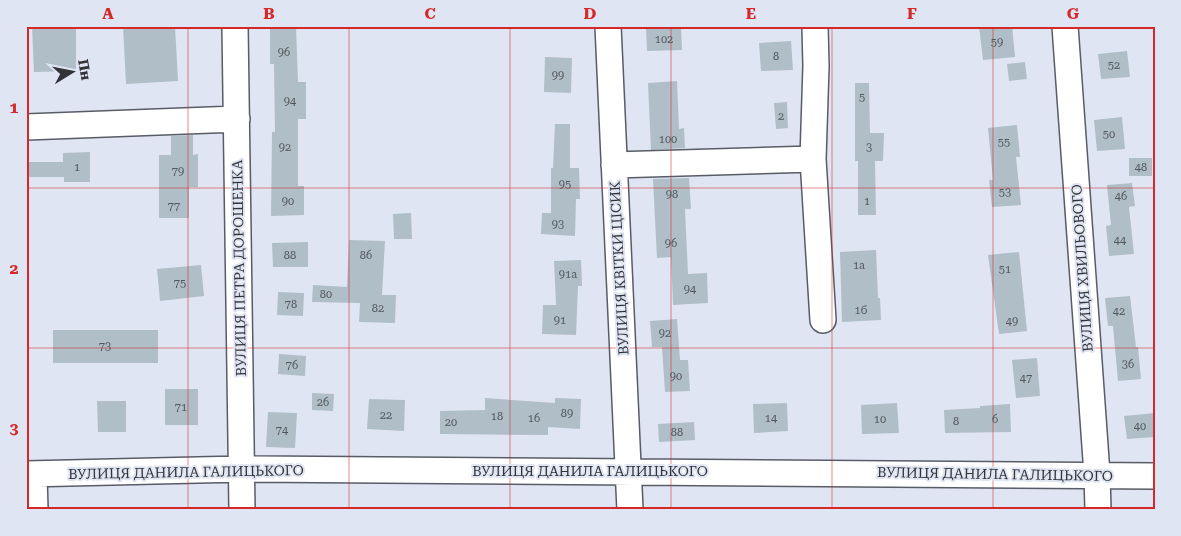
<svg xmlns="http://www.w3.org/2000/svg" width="1181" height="536" font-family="'Roboto Serif',serif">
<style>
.building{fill:#b0bec7}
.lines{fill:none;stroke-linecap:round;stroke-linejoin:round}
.minor-casing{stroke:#585c67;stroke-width:28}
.minor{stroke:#fff;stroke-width:25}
.grid{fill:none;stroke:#d62828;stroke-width:1;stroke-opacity:0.55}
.labels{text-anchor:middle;stroke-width:4;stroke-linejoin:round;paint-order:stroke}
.number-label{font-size:11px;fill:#51565c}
.street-label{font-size:14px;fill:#313338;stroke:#e0e5f3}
.neatline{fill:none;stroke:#d62828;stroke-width:2}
.grid-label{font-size:16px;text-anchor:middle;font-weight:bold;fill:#d62828}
</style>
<rect width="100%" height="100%" fill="#e0e5f3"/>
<path class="building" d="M32 26H76V71L34 72Z
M123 26H175L178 81 126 84Z
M270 26H296L298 82H306V119H298V186H304V215L271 216 272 132H275L274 64H270Z
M979 26H1012L1015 57 983 60Z
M681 27 682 50 647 51 646 28Z
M791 41 793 70 761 71 759 43Z
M1127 51 1130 77 1101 79 1098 54Z
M545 57 572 58 571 93 544 92Z
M1025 62 1027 79 1009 81 1007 64Z
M677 81 679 129 684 128 685 148 651 150 648 83Z
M855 83H869L870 133H884L883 161H875L876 215H858V161H855Z
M787 102 788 128 776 129 774 103Z
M1122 117 1125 149 1097 151 1094 120Z
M555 124H570V168H579L580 199H576L575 236 541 234 542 213H551V168H553Z
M1017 125 1020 157H1016L1021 205 992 207 989 180H993L988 128Z
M193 135V155L198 154V187H189V218H159V155H171V136Z
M90 152V182H64V177H26V162H63V153Z
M1129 158H1152V176H1129Z
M689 178 691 209H685L688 274 707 273 708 303 673 305 671 257 657 258 653 179Z
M1132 183 1135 206 1129 207 1134 254 1109 256 1106 226 1111 225 1107 185Z
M411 213 412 239H394L393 214Z
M349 240 385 241 382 295H396L395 323 359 322 360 303 312 302 313 285 347 287Z
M308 242V267H273L272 243Z
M876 250 878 298H880L881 320 842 322 840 252Z
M1019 252 1027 331 999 334 988 255Z
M581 260 582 286H578L576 335 542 334 543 305H556L554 261Z
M201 265 204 296 160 301 157 269Z
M278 292 304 293 303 316 277 315Z
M1130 296 1136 347H1138L1141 379 1118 381 1113 326H1108L1105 298Z
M677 319 680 360H688L690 391 665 392 662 347H652L650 321Z
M53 330H158V363H53Z
M279 354 306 356 305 376 278 374Z
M1037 358 1040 396 1016 398 1012 360Z
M165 389H198V425H165Z
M312 393 334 394 333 411 312 410Z
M485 398 555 403V398L581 399 580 429 548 427V435L440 434V411L485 410Z
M369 399 405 400 404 431 367 429Z
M97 401H126V432H98Z
M787 403 788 431 754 433 753 404Z
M897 403 899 433 862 434 861 405Z
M1010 404 1011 432 945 433 944 410 980 408V406Z
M268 412 297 413 295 448 266 447Z
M1155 413V437L1127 439 1124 416Z
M694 422 695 440 659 442 658 424Z"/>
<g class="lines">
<g class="minor-casing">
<path id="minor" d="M235 26 242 510
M608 26 630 510
M815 26 816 66 813 159 823 320
M1065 26 1097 474 1098 510
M26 127 237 119
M614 165 813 159
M26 474 241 469 1155 476
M34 474 35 510"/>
</g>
<use href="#minor" class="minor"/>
</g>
<path class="grid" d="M188 26V510M349 26V510M510 26V510M671 26V510M832 26V510M993 26V510M26 188H1155M26 348H1155"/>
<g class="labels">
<g class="number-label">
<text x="664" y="43">102</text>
<text x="997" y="46">59</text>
<text x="284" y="56">96</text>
<text x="776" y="60">8</text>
<text x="1114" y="69">52</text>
<text x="558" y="79">99</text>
<text x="862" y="101">5</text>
<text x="290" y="105">94</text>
<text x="781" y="120">2</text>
<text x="1109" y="138">50</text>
<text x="668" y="143">100</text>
<text x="1004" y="146">55</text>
<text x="285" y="151">92</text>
<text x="869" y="151">3</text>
<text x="77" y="171">1</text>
<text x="1141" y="171">48</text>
<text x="178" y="175">79</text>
<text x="565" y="188">95</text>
<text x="1005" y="196">53</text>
<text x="672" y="198">98</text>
<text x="1121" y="200">46</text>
<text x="288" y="205">90</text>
<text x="867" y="205">1</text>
<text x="174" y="210">77</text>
<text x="558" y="228">93</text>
<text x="1120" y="244">44</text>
<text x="671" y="247">96</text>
<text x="290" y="259">88</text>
<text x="366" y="259">86</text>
<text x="859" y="269">1а</text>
<text x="1005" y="273">51</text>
<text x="568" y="278">91а</text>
<text x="180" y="287">75</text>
<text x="690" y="293">94</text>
<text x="326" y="298">80</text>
<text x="291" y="308">78</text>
<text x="378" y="312">82</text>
<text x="861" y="314">1б</text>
<text x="1119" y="315">42</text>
<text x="560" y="324">91</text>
<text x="1012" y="325">49</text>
<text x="665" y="337">92</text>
<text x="105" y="350">73</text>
<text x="1128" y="368">36</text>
<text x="292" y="369">76</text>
<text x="676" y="380">90</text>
<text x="1026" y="382">47</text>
<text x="323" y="406">26</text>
<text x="181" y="411">71</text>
<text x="567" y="417">89</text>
<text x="386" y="419">22</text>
<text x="497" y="420">18</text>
<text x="534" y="422">16</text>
<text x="771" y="422">14</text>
<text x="880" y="423">10</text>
<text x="995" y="423">6</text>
<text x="956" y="425">8</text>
<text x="451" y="426">20</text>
<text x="1140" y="430">40</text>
<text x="282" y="434">74</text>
<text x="677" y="436">88</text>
</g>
<g class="street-label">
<text transform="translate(239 268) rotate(-91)" y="5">ВУЛИЦЯ ПЕТРА ДОРОШЕНКА</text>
<text transform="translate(619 268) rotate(-93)" y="5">ВУЛИЦЯ КВІТКИ ЦІСИК</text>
<text transform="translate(1082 268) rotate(-94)" y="5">ВУЛИЦЯ ХВИЛЬОВОГО</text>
<text x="590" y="476">ВУЛИЦЯ ДАНИЛА ГАЛИЦЬКОГО</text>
<text transform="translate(186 472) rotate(-1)" y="5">ВУЛИЦЯ ДАНИЛА ГАЛИЦЬКОГО</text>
<text transform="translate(995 474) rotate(1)" y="5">ВУЛИЦЯ ДАНИЛА ГАЛИЦЬКОГО</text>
</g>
</g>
<rect width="1181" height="536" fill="none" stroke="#e0e5f3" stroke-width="55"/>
<g transform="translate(72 72) rotate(80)" stroke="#e0e5f3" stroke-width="4" paint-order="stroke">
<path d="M0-4L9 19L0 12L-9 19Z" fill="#313338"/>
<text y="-8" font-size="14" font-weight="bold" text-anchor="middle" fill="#313338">Пн</text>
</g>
<rect x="28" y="28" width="1126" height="480" class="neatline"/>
<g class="grid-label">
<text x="108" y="19">A</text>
<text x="269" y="19">B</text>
<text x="430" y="19">C</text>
<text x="590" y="19">D</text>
<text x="751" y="19">E</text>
<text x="912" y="19">F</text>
<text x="1073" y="19">G</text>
<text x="14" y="113">1</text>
<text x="14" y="274">2</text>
<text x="14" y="434">3</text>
</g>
</svg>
